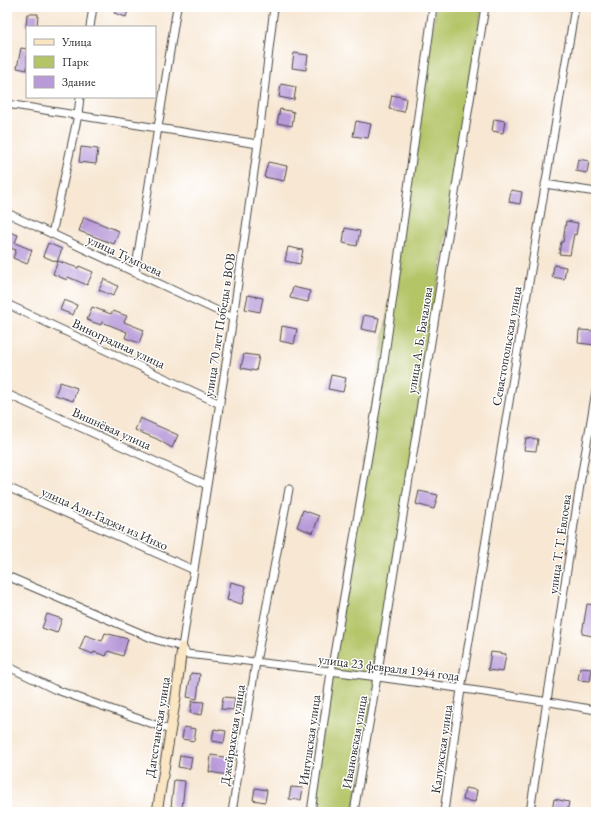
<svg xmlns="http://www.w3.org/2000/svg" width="603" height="819" font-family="'EB Garamond',serif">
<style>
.green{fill:#b4c568;stroke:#70784a}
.building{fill:#b89ad9}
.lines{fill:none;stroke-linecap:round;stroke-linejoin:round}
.street-casing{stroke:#4a4744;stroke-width:9}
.secondary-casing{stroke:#4a4744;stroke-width:11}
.street{stroke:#fff;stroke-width:7}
.secondary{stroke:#fbe6c3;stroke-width:9}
.labels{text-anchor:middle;stroke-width:3;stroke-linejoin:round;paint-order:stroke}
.street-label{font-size:13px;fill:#2b2b2b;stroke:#fff}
</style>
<rect width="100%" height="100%" fill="#fff"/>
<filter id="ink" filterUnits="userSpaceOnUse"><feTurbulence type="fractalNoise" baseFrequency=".025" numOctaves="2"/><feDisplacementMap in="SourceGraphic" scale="8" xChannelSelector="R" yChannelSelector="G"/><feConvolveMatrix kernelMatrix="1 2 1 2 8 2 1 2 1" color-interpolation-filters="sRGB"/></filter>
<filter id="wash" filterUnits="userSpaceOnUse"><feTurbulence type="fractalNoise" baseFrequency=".012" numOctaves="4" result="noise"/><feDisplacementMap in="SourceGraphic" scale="16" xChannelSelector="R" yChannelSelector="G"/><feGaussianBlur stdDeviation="0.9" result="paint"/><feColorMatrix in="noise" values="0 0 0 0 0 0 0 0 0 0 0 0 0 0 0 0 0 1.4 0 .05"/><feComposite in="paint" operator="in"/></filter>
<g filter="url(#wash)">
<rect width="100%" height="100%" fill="#f7e7d3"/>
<path class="green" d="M436 7H482L354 812H311L331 672Z"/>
<g id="blocks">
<path class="building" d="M116 7H129L126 17 114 13Z
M27 14H38L37 27H26Z
M21 48 27 49V70L17 68Z
M294 53 308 55 306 70 292 68Z
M281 84 296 87 294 100 279 97Z
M392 95 406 98 404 112 389 109Z
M280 109 294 112 292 126 277 123Z
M494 119 505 121 503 133 492 131Z
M356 121 371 124 368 138 353 136Z
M81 147 98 149 96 164 79 162Z
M578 159 589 161 587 173 576 171Z
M268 162 287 166 284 181 264 177Z
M511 190 522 192 520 204 509 202Z
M84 217 119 231 114 244 79 231Z
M566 221 578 223 576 235 574 234 570 255 559 254 561 242H563Z
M345 228 360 231 357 246 343 243Z
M7 231 18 235 15 243 32 250 27 264 13 258 16 250 7 247Z
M48 243 62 249 57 262 43 256Z
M288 247 303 250 300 264 285 261Z
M58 261 78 268 79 266 93 272 87 285 68 277 67 280 53 274Z
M554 265 566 267 564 279 552 277Z
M104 279 118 286 113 296 99 290Z
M293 287 310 291 308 302 290 298Z
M248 295 263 298 260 312 245 309Z
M64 300 77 305 73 315 60 310Z
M92 307 111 314 113 311 127 316 124 322 144 330 139 343 125 338 127 332 102 322 101 325 87 320Z
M364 315 379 318 376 332 361 329Z
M282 326 297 329 294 344 280 341Z
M579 330 596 331V345L578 343Z
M244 354 259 356 256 371 241 368Z
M331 375 346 378 343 392 328 389Z
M60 382 77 388 73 401 55 395Z
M140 418 178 435 172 448 157 439 135 430Z
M526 438 538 439 536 451 524 450Z
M419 491 438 495 434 509 416 504Z
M303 510 319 516 313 533 297 527Z
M231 582 246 586 242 604 227 600Z
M587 604 596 605V620L593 636 582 634Z
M47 614 62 619 57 633 42 628Z
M105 633 128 639 123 656 108 651 106 656 94 652 93 654 80 649 85 635 102 641Z
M491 652 506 654 503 672 488 670Z
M580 668 592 669 590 681 578 680Z
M191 673 200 674 197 699 187 697Z
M223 697 235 698 233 710 221 709Z
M192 701 204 702 202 715 190 713Z
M184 727 196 729 194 741 182 739Z
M214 729 226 731 224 743 212 741Z
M180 755 192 757 190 769 178 767Z
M211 755 231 758 228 775 209 772Z
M174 780 185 781 182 808 171 807Z
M291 787 303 788 301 800 289 799Z
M255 788 267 790 265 802 253 800Z
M465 788 477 790 475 802 463 800Z
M554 799 569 802 567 812H552Z"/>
</g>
</g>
<g filter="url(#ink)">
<use href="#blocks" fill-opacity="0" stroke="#4a4744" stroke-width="1"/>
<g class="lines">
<g class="street-casing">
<path id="street" d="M7 11 8 7
M90 27 93 7
M7 104 258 144
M545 184 596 192
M7 213 233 318
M52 234 78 115 80 97
M135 273 177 7
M7 304 220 404
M7 394 207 485
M7 487 194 570
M7 576 154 639 182 647
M182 647 233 318 258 144 274 7
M182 647 187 654C324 670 460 686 596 710
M7 666 54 689 170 730
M232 812 256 662 289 489
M311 812 331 672 383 369 433 7
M354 812 377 677 485 7
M444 812 461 689 575 7
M530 812 582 472 596 391"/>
</g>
<g class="secondary-casing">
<path id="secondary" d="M157 812 176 697 182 647"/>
</g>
<use href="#street" class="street"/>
<use href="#secondary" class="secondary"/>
</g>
</g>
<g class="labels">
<g class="street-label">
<text transform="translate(125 255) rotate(25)" y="5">улица Тумгоева</text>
<text transform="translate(219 325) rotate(-81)" y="5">улица 70 лет Победы в ВОВ</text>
<text transform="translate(419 340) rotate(-81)" y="5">улица А. Б. Бачалова</text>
<text transform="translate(119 343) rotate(25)" y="5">Виноградная улица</text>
<text transform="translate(506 346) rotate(-80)" y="5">Севастопольская улица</text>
<text transform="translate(112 428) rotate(24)" y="5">Вишнёвая улица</text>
<text transform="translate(105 518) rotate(24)" y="5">улица Али-Гаджи из Инхо</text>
<text transform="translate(559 544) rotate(-82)" y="5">улица Т. Т. Евлоева</text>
<text transform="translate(389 667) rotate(7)" y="5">улица 23 февраля 1944 года</text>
<text transform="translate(157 727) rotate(-81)" y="5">Дагестанская улица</text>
<text transform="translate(232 735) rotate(-81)" y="5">Джейрахская улица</text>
<text transform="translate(309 740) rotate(-82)" y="5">Ингушская улица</text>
<text transform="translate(354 742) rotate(-80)" y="5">Ивановская улица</text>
<text transform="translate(441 749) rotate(-82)" y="5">Калужская улица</text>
</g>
</g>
<rect width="603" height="819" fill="none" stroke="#fff" stroke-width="24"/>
<rect x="26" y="26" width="130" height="72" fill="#ffffff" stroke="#aaaaaa"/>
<rect x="34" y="39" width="20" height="6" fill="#fbe6c3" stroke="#aaaaaa"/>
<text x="62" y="46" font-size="12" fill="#2b2b2b">Улица</text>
<rect x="34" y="56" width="20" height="12" fill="#b4c568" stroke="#aaaaaa"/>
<text x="62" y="66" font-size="12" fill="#2b2b2b">Парк</text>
<rect x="34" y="76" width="20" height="12" fill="#b89ad9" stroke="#aaaaaa"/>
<text x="62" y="86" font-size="12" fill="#2b2b2b">Здание</text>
</svg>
